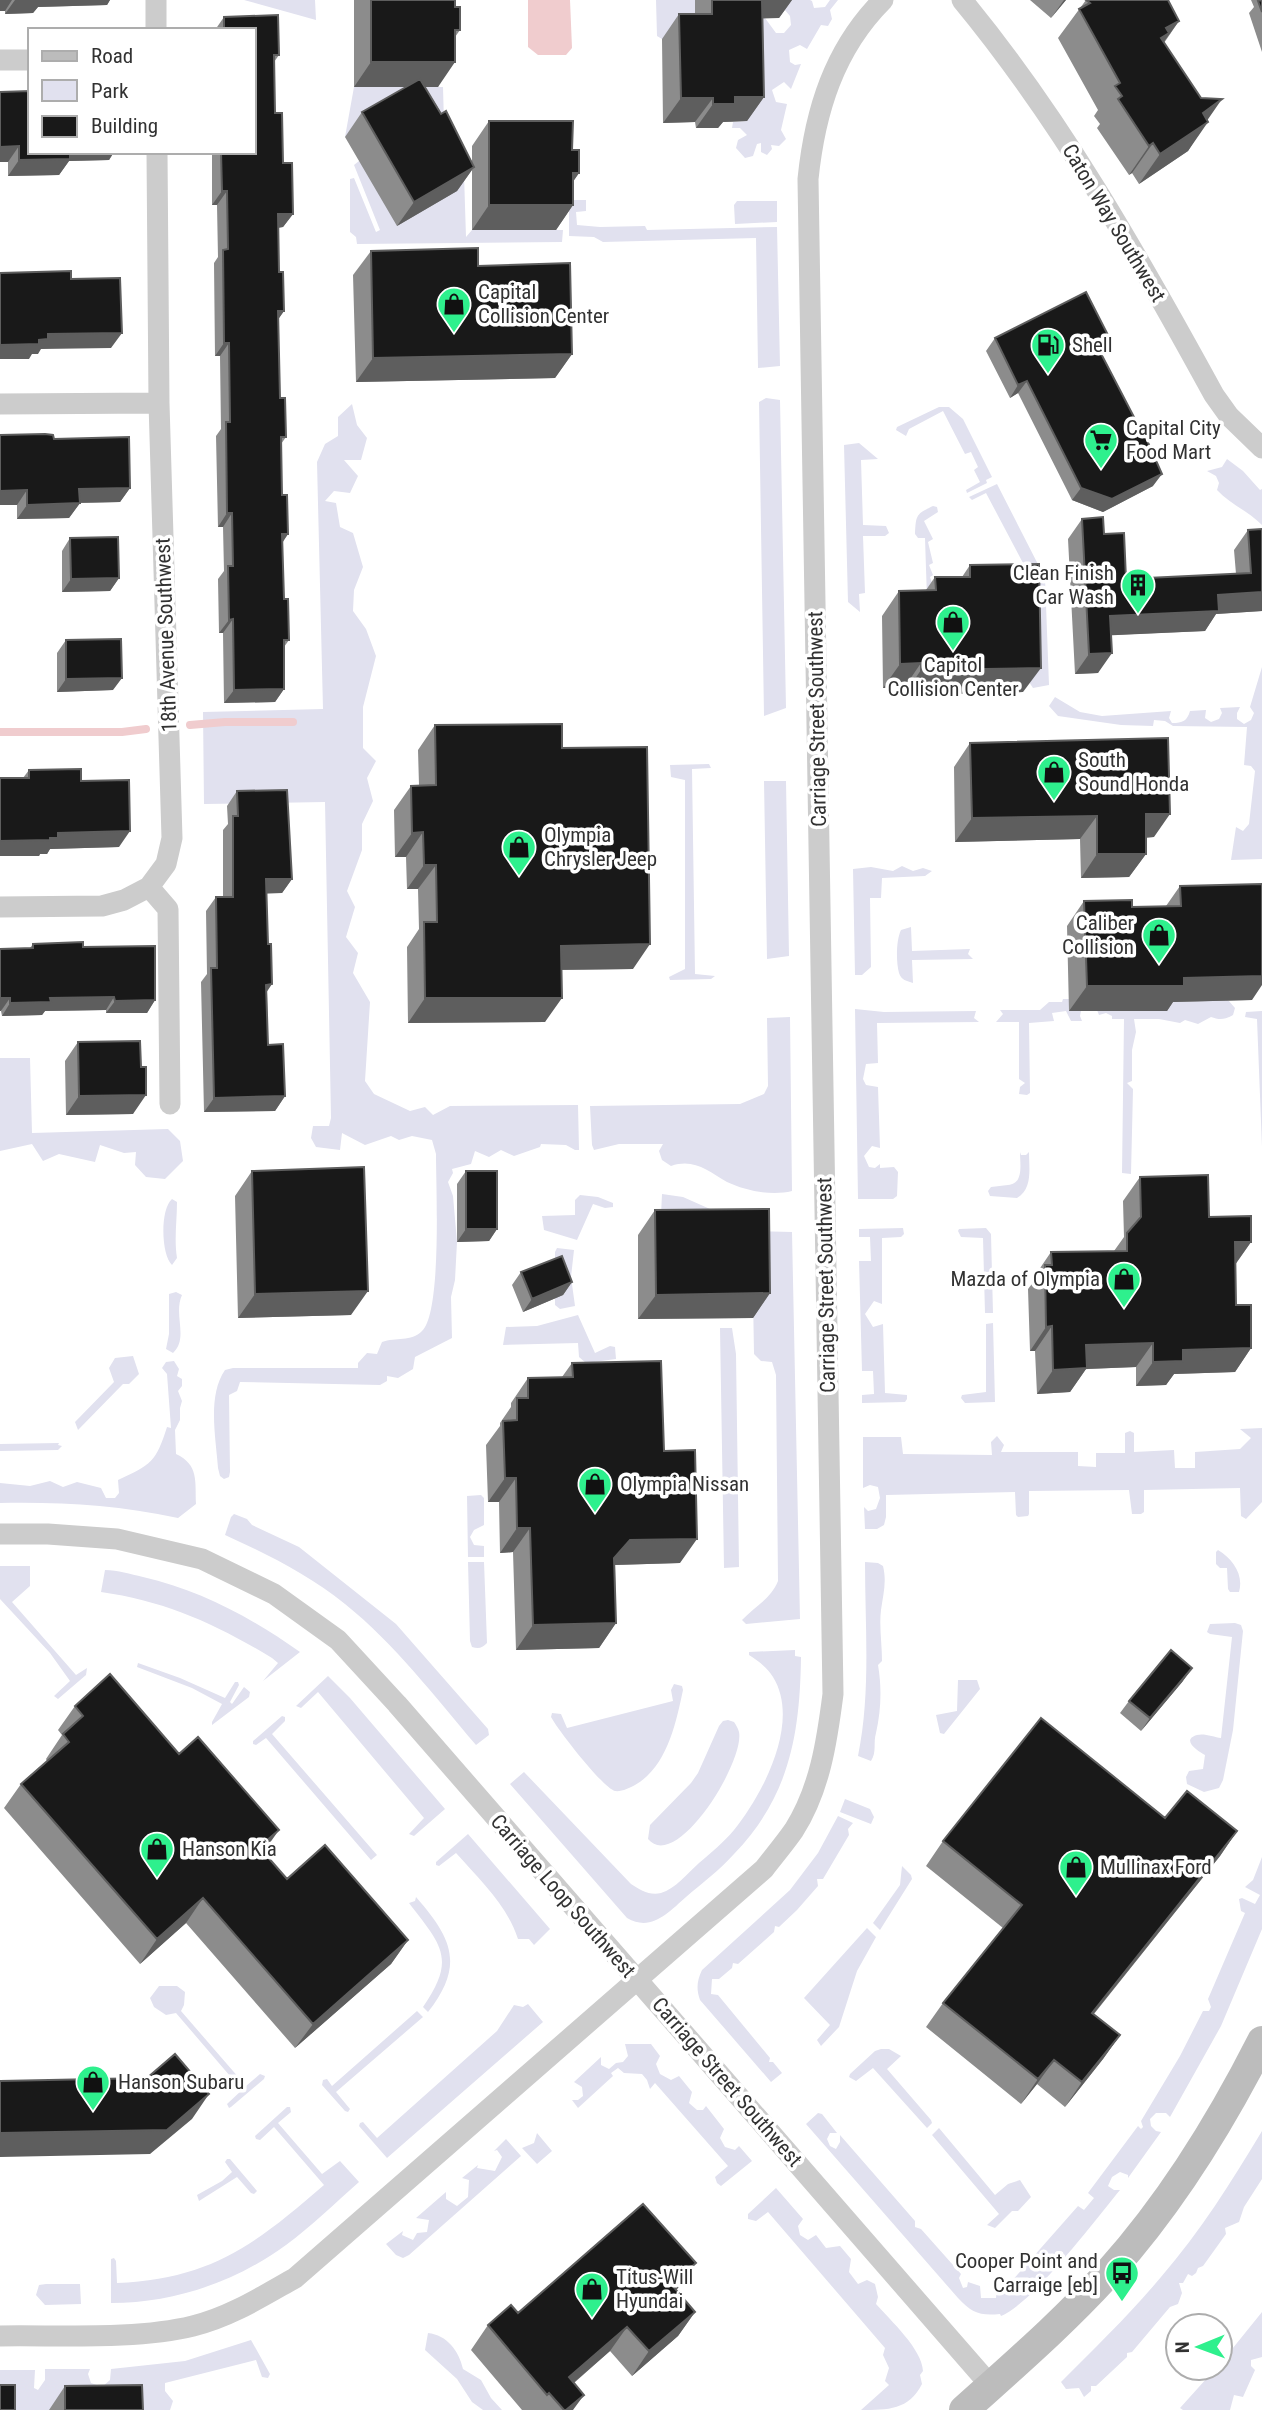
<svg xmlns="http://www.w3.org/2000/svg" width="1262" height="2410" font-family="'Roboto Condensed',sans-serif">
<style>
.green{fill:#e1e1ef}
.water{fill:#f0ccce}
.lines{fill:none;stroke-linecap:round;stroke-linejoin:round}
.stream{stroke:#f0ccce;stroke-width:8}
.minor{stroke:#ccc;stroke-width:21}
.secondary{stroke:#bcbcbc;stroke-width:30}
.wall{fill:#8c8c8c}
.shaded-wall{fill:#5e5e5e}
.building{fill:#191919;stroke:#5e5e5e;stroke-width:2}
.labels{text-anchor:middle;stroke-width:7;stroke-linejoin:round;paint-order:stroke}
.street-label{font-size:21px;fill:#323232;stroke:#fff}
.poi-label{font-size:21px;fill:#323232;stroke:#fff;text-anchor:start}
</style>
<rect width="100%" height="100%" fill="#fff"/>
<path class="green" d="M244 0H315L316 20Z
M656 0H695V19L765 18 776 33H784L791 25 790 16 779 3V0H810L812 1 814 8 825 7 830 0H838L830 10 832 19 828 26 821 25 807 49 800 45 789 50 790 62 795 65 801 64 791 89 784 82 772 90 776 102 787 104 781 130 786 139 779 146 771 145 772 149 767 155 761 152V143L757 144 753 156 745 158 736 148 738 140 747 135 740 128H732L733 122 747 121 745 37 662 39 657 36Z
M354 87H443L444 123 345 137Z
M454 139 463 143 466 237 472 230H563L562 242 357 244 356 237 350 232V179L354 178 376 232 380 230 354 165 359 161Z
M569 200H586V211L576 212 577 225 600 227 645 226 647 230 777 227 780 366 758 368 756 238 603 242 594 237 569 236Z
M737 201H777V222L735 224 734 205Z
M766 398 780 400 786 708 764 716 759 402Z
M352 404 357 425 367 438 361 460H344L358 476 350 493 334 491 325 501 336 503 340 527 353 533 363 567 354 590 353 611 366 629 376 656 363 707V748L376 761 367 778 373 801 362 824V850L347 891 355 907 346 937 358 953 353 973 370 1002 365 1081 374 1094 410 1111 425 1107 433 1115 450 1106 578 1105 579 1150H575L566 1145 541 1144 540 1147 514 1156 501 1150 489 1157 475 1151 471 1164 452 1169 453 1173 448 1182 453 1196 457 1242 455 1280 451 1297 452 1338 415 1357 413 1369 398 1378 387 1376V1381L380 1385 240 1382 237 1391 229 1395 230 1472 229 1477 224 1479 220 1476 218 1468C216 1438 207 1396 225 1370L233 1368H358V1363L367 1353 377 1354 382 1342C396 1337 411 1342 422 1331 442 1313 436 1185 436 1154L432 1140 412 1136 399 1140 391 1136 365 1145 342 1133 340 1150 316 1147 311 1138 313 1126H329L331 1118 325 802 204 804 203 712 323 709 317 462 325 444 338 436V417Z
M939 407H949L963 419 992 477 986 480 987 483 967 493 966 490 980 482 974 470 978 467 971 452 965 454 943 411 909 429 906 436 896 430 897 427Z
M859 443 878 459 861 460 863 525 886 526 889 533 885 536H863L865 593 859 594 860 612 848 602 844 445Z
M1227 459 1243 471 1260 490 1262 489V525C1248 511 1230 504 1217 490L1219 483 1216 476 1207 471 1222 467Z
M997 484 1045 578 1049 685 1033 688 1029 682 1033 582 986 493 972 500 969 497Z
M933 506 937 507 938 512 924 521 933 539 928 542 933 563 929 565 933 575 930 577 933 586 927 599 925 538H918L915 534C916 515 916 514 933 506Z
M1262 667V859L1231 860 1236 827 1243 831 1249 824 1255 771 1251 766 1244 765 1247 727 1173 726 1165 721 1154 720 1153 726 1121 725 1058 716 1049 706 1055 697 1080 712 1102 716 1171 711 1169 718 1172 723C1183 723 1187 721 1190 711L1206 710 1205 718 1211 722 1219 719 1222 713 1220 708 1240 707 1237 713V719L1244 724 1251 720 1254 713 1250 707Z
M709 764 711 768 692 769 695 974 715 976 711 979 670 980 669 977 685 969V780L671 777 670 765Z
M764 781H786L789 956 767 959Z
M902 866 913 871 923 868 932 871 925 876 882 878 881 898H870L871 967 862 975H855L853 869 871 867 893 871Z
M911 927 912 951 970 949 968 954 973 959 912 960 913 983C907 981 901 980 899 973 896 962 896 940 901 930Z
M1063 999H1069L1081 1011 1080 1016 1082 1021H1071L1066 1011 1052 1013 1054 1021 1029 1023 1030 1093 1027 1095 1019 1094 1020 1087 1025 1083 1019 1079V1022H996L1003 1014 1000 1010H1040L1049 1002H1062Z
M1228 1000 1235 1008 1233 1015C1225 1020 1219 1020 1211 1017L1198 1024 1185 1020 1180 1023 1159 1019H1134L1136 1032 1132 1050V1081L1127 1083 1133 1089 1131 1174 1122 1173 1124 1019H1112V1016L1106 1013 1099 1015 1097 1010 1142 1004V1011H1166L1167 1002Z
M855 1009 884 1012 976 1011 974 1018 979 1022 877 1023 878 1063 866 1064 863 1079 866 1085 878 1087 880 1148 872 1146 864 1156 869 1167 875 1168 880 1164V1168L894 1167 898 1172 897 1196 893 1199H858Z
M1262 1011V1147L1257 1019 1245 1017 1246 1012Z
M790 1017 792 1191C772 1196 746 1191 727 1182 708 1171 694 1158 671 1166L662 1160 659 1151 663 1144H619L594 1150 592 1145 590 1106 740 1104 764 1094 768 1086 767 1018Z
M0 1058H30L32 1133 168 1129 180 1141 183 1161 165 1179 146 1177 135 1165 136 1152 124 1153 100 1145 95 1162 59 1154 43 1161 32 1144 0 1151Z
M1020 1152 1021 1155H1026L1029 1152C1029 1168 1033 1189 1017 1198L990 1196 988 1191 991 1187C997 1186 1002 1186 1008 1185 1024 1184 1020 1164 1020 1152Z
M662 1194 683 1197 719 1213 661 1215Z
M580 1195 598 1197 613 1203V1207L605 1208 593 1204 577 1240 544 1230 542 1216 575 1215V1200Z
M172 1199 177 1202C177 1221 174 1239 177 1258L172 1265C161 1255 160 1209 172 1199Z
M903 1228 904 1234 901 1237 882 1238V1304L874 1301 865 1314 873 1327 883 1324 885 1393 907 1395V1399L905 1402 862 1403V1395L874 1394 873 1371H862L859 1261H871L870 1237H859V1229Z
M986 1228 991 1234 993 1313H985L983 1238 961 1237 958 1231 959 1229Z
M757 1231 792 1232 800 1619 746 1624 742 1620C754 1607 771 1599 778 1581L776 1375 772 1362 761 1361 754 1354 752 1237Z
M557 1248 574 1250 571 1277 575 1306 560 1309 555 1305V1252Z
M176 1292 182 1295C173 1315 189 1338 173 1353L166 1349 169 1334V1294Z
M578 1315 595 1353 610 1346 615 1347 616 1359 586 1363 579 1357 578 1343 503 1345 506 1327 537 1326Z
M993 1323 995 1402 965 1403 961 1398 962 1395 986 1392V1324Z
M720 1328H732L736 1354 739 1567 724 1568Z
M133 1356 139 1374 129 1384H123L78 1430 75 1422 114 1382 109 1368 115 1358Z
M174 1361 179 1369 177 1376 182 1379V1386L178 1391 182 1401 180 1408V1420L175 1430 176 1454C199 1465 195 1481 196 1504L178 1518C116 1505 64 1502 0 1503V1483L30 1486 50 1481 63 1487 77 1482 101 1488 106 1498H115L119 1493 118 1480C151 1465 156 1462 167 1427L171 1428 167 1374 162 1368 166 1362Z
M1262 1428V1502L1246 1519 1241 1516 1240 1488 1144 1490V1512L1141 1514H1132L1129 1490 1029 1491V1514L1028 1516 1018 1517 1016 1515 1015 1492 886 1495V1517L884 1525 877 1529H865L864 1507 868 1511 876 1509 880 1498 878 1487 870 1485 863 1488V1437H901L903 1454 992 1455 991 1442 997 1436 1004 1445 1001 1452H1078V1466L1096 1467V1453H1125V1433L1130 1431 1134 1433V1452L1174 1450 1175 1468H1195V1452L1240 1449 1251 1438 1240 1429Z
M59 1443 58 1445 62 1446 58 1450 0 1451V1444Z
M481 1495 484 1498V1525L474 1530 470 1537 474 1545 484 1546V1557H468L467 1496Z
M234 1514 247 1519 252 1525 299 1547 396 1624 488 1729 489 1735 476 1745C435 1697 395 1644 345 1604 309 1575 267 1554 225 1535L231 1517Z
M1218 1550C1233 1559 1244 1575 1239 1592H1230L1228 1589 1227 1568H1220L1216 1564V1552Z
M468 1562H484L487 1643C482 1648 479 1649 472 1647L470 1641Z
M865 1562 878 1563 883 1566C887 1582 883 1595 881 1610 879 1626 882 1644 882 1661L878 1665C882 1688 881 1711 876 1733 873 1743 877 1752 871 1761L858 1756C871 1693 865 1627 865 1562Z
M0 1566H30V1586L12 1602 76 1675 87 1668 86 1675 58 1699 54 1696 70 1681 50 1653 0 1599Z
M105 1570C118 1570 130 1574 143 1577 200 1590 252 1618 300 1652L263 1681 278 1663 272 1658C216 1624 165 1601 101 1592Z
M1235 1623 1241 1625 1243 1631 1233 1730 1223 1780 1219 1788 1204 1792 1187 1784 1186 1777 1189 1771 1203 1769 1205 1755C1199 1752 1180 1740 1197 1735 1204 1733 1214 1737 1221 1738L1232 1637 1210 1634 1207 1632 1210 1624Z
M795 1650V1656L801 1657C800 1733 790 1796 734 1854 720 1870 702 1883 686 1897 668 1913 651 1932 627 1918L510 1784 524 1772 631 1884C640 1890 650 1896 661 1893 675 1889 688 1873 699 1863 711 1853 724 1842 734 1830 763 1794 801 1722 773 1677 767 1667 758 1661 749 1655V1652Z
M138 1663 180 1678 225 1698 235 1682H238L239 1685 230 1702 232 1704 244 1687 250 1692 249 1697 212 1725V1722L222 1704 192 1688 137 1667Z
M328 1676 350 1698 445 1809 414 1836 409 1834 424 1818 318 1692 301 1708 296 1706Z
M958 1680H977L980 1689 944 1734 940 1733 936 1715 957 1711Z
M674 1684 682 1686 683 1690C676 1723 667 1767 635 1785 630 1788 621 1792 615 1791 603 1788 558 1730 551 1717L552 1713 561 1714 567 1728 673 1701 671 1690Z
M282 1716 285 1717V1721L272 1734 377 1855 371 1860 266 1738 256 1745 253 1744V1741Z
M728 1720 734 1722C736 1725 738 1728 739 1732 745 1762 676 1873 648 1839L650 1825 691 1783 698 1773 719 1726 723 1721Z
M845 1799 870 1809 874 1817 871 1824 840 1812Z
M838 1816 853 1823 848 1829 849 1835 823 1879H817L818 1886 797 1910 779 1927 775 1926 774 1932 738 1964 733 1963 732 1968 719 1979H712L711 1994 718 1995 770 2058 769 2062H773L782 2073 771 2082 700 2000C696 1988 697 1981 702 1970L790 1890 818 1853Z
M468 1834 550 1929 534 1945 529 1939H518C507 1905 480 1880 456 1853L439 1866 436 1865V1862Z
M1262 1857V1929L1221 2026 1170 2117 1166 2113H1156L1150 2119 1151 2126 1156 2131 1161 2132 1128 2178V2175L1120 2172 1112 2177 1108 2186 1114 2190H1120C1096 2219 1033 2303 1001 2316L1000 2314C980 2316 972 2313 958 2298L806 2124 818 2113 822 2114 837 2133H830L827 2139 830 2146 836 2149 840 2142V2135L915 2221V2227L921 2229 961 2274 959 2278 963 2288 967 2287 968 2282 980 2286 981 2298H996L997 2288 1002 2292 1078 2206 1084 2210 1094 2198 1088 2193 1138 2126 1141 2129 1143 2127 1141 2121 1180 2056 1203 2011H1209L1211 2007 1208 1999 1245 1913 1241 1911 1239 1899 1242 1898 1255 1904 1260 1895 1245 1887 1253 1880Z
M902 1866 911 1875 912 1879 880 1930 873 1923 900 1885Z
M416 1897C452 1938 465 1965 428 2012L423 2007C457 1958 441 1945 409 1903L415 1901Z
M867 1928 876 1937 857 1971 839 2027 821 2046 817 2040 830 2025 804 1998Z
M159 1986H177L185 1992 184 2005 181 2011 246 2086 260 2074 265 2076 264 2079 231 2107 229 2108 227 2104 242 2090 176 2013 166 2015 154 2007 150 1998Z
M528 2004 543 2022 387 2158 359 2126 360 2123 363 2122 377 2138 497 2031 514 2005 523 2007Z
M417 2011 423 2017 336 2092 350 2109 348 2112 345 2111 322 2085 323 2080 327 2079 332 2086Z
M625 2044H651L660 2056 656 2064 660 2074 671 2080 679 2076 692 2092 689 2103 697 2110H703L706 2106 724 2129 720 2138 725 2147 735 2150 739 2146 752 2161 721 2186 717 2183 715 2177 728 2166 655 2083 650 2089 647 2080 642 2074 624 2073 618 2068 611 2073 613 2076 578 2108 572 2100H578L583 2096 582 2087 574 2082 601 2057V2065L609 2069 616 2063 623 2062 628 2056Z
M881 2049H889L901 2056 887 2069 931 2120 932 2123 927 2128 873 2068 856 2081 849 2077 850 2074 875 2051Z
M287 2107H290L291 2112 278 2123 322 2174 340 2161 359 2182C335 2203 312 2226 286 2245 235 2282 174 2303 111 2303V2259L114 2258 116 2261 117 2283C211 2279 256 2244 324 2185L274 2127 260 2140 256 2139 255 2136Z
M939 2128 995 2195 1008 2184 1020 2180 1031 2197 1018 2211H1012L995 2228 987 2225 999 2214 932 2135Z
M1262 2131V2179L1244 2207 1239 2222 1225 2228 1226 2234 1203 2266 1198 2268 1196 2273 1192 2276 1188 2274 1183 2283H1179L1182 2293 1178 2304 1170 2307 1132 2352 1127 2353V2357L1096 2386H1091V2391L1084 2397 1079 2388 1066 2389 1061 2382C1095 2348 1130 2314 1161 2277 1200 2232 1232 2181 1262 2131Z
M537 2133 552 2151 537 2164 522 2148 534 2143Z
M506 2139 521 2156 409 2255 403 2258 396 2255 386 2244 403 2231 402 2235 413 2240 417 2233 427 2232 429 2220 416 2218 446 2192V2199L457 2206 468 2197 469 2180 462 2178 478 2165 477 2168 495 2171 502 2157 497 2150 494 2151Z
M227 2159H230L257 2191 254 2194 251 2193 237 2177 199 2201 197 2195 222 2181 232 2172 225 2162Z
M776 2188 803 2219 798 2226 800 2235 808 2240 816 2235 826 2248 840 2246 851 2259 849 2272 858 2284 867 2280 875 2284 878 2297 876 2304C891 2321 922 2349 923 2371L920 2375 922 2384C909 2410 888 2410 861 2410L889 2385 885 2381 889 2368 883 2355 885 2348 768 2212 756 2221 748 2219V2214Z
M46 2284H80L81 2304 45 2305 36 2295 39 2285Z
M1262 2312V2357L1251 2360V2366L1255 2370 1243 2397 1234 2395 1230 2410H1183L1180 2408 1216 2368H1220V2364Z
M428 2333C447 2335 459 2351 463 2369L481 2380 491 2398 502 2410H483L472 2402 457 2379 425 2350Z
M251 2340 270 2374 268 2378 262 2377 256 2360 165 2383V2391L173 2401 170 2410H0V2370H35L34 2388 38 2390 45 2380V2369H90L88 2374 91 2383 102 2387 110 2380 111 2369 185 2361Z"/>
<path class="water" d="M528 0H570L572 48 566 55H538L528 47Z"/>
<g class="lines">
<path class="stream" d="M190 725 225 722H293
M0 732H122L146 729"/>
<path class="minor" d="M156 0V30
M962 0C1062 121 1139 258 1214 395L1229 416 1262 448
M0 60H30
M157 152 159 403 172 838 166 864 149 887 168 909 170 1104
M0 404 159 403
M0 907 102 906 124 900 149 887
M0 1534H48L117 1539 202 1559 274 1594 338 1640 397 1704 991 2386
M0 2336C59 2335 137 2340 193 2326 230 2317 263 2296 295 2278L764 1869C774 1856 785 1843 794 1830 820 1789 827 1741 833 1694L808 179C815 111 834 49 883 0"/>
<path class="secondary" d="M964 2410C1014 2365 1065 2321 1110 2271 1171 2203 1221 2122 1262 2041"/>
</g>
<path class="wall" d="M0 0H110L107 5 38 7 33 13 5 14V11Z
M354 0H455V7L460 30 455 37 438 87H425L472 162V146L489 121 572 150 579 173 573 181V205L556 230H472V170L457 191 397 226 345 137 362 112 406 87H354Z
M695 0H792L779 18H763L764 97 747 121 723 122 718 128H696L695 122 663 123 662 39 679 14H695Z
M1030 0H1066L1051 18Z
M1086 0 1179 21 1164 43 1207 120 1188 151 1139 184 1132 173 1129 175 1097 128 1100 124 1094 116 1098 110 1058 38Z
M1251 0H1262V52L1249 13 1254 7Z
M278 15 279 55 274 62 275 113H282L283 163H292L293 214 283 227 279 228V272H283L284 311 278 319 280 398H285L286 437 281 444 282 495H287L288 534 282 542 284 599H288L289 640 284 647V689L275 702 224 703 223 633H219L218 579 224 571 223 527H218L216 436 221 429 220 356H215L214 263 218 257 217 205H212V152H254V30H215L224 17Z
M0 92 30 152H114L109 160 69 161 59 175 8 176V162H0Z
M371 251 478 266 572 354 555 378 356 382 353 275Z
M1109 337 1100 350 1153 486 1103 512 1072 500 1018 393 1010 398 986 351 995 338Z
M0 435 54 439 130 488 120 502 80 503 69 518 17 519V505H0Z
M1082 519 1104 534 1126 579 1236 574 1234 550 1248 530 1262 529V611L1216 614 1205 631 1111 635 1098 673 1075 674 1068 539Z
M70 538 119 578 110 591 62 592V551Z
M970 565 1023 692 904 695V688H883L882 616 899 591 926 590 935 577H962Z
M66 640 113 690 57 692V653Z
M435 725 562 748 633 969 562 970 545 1022 408 1023 407 947 419 929 418 889H407L406 857H395L394 810 411 786 419 785 418 750Z
M970 743 1154 837 1146 838V854L1129 877 1081 878 1080 839 955 842 954 767Z
M29 770 81 781 119 847 50 849 47 854H40L39 856H0V778H23Z
M237 791 292 879 282 893H267V993L268 1045 285 1096 275 1111 204 1112 201 982 207 974 206 911 216 897H223V830L228 824 227 806Z
M1180 886 1252 1000 1173 1002 1167 1011H1069L1067 926 1084 901 1132 907 1166 906Z
M33 944 83 947 155 1000 147 1013H106V1010L45 1011 42 1015 2 1016 1 1011 30 948Z
M78 1042 141 1067 133 1114 66 1115 65 1061Z
M252 1171 351 1315 238 1318 235 1196Z
M466 1171 497 1229 489 1241 457 1242V1184Z
M1140 1177 1251 1242 1235 1265 1236 1305 1251 1348 1235 1372 1174 1374 1166 1385 1136 1386V1367L1086 1369 1070 1392 1037 1394 1035 1351H1030L1028 1289 1035 1280 1034 1277 1051 1252 1114 1251 1124 1237 1123 1201Z
M655 1210 770 1293 753 1318 638 1319V1235Z
M521 1272 572 1282 563 1295 523 1312 512 1285Z
M572 1363 664 1451 680 1563 615 1565 616 1623 599 1648 516 1650 513 1552 500 1553 499 1502H488L486 1445 500 1426V1423L511 1407V1403L528 1378 562 1377Z
M1183 1681 1141 1731 1120 1713 1129 1701Z
M75 1706 263 1852 287 1879 408 1940 391 1964 295 2048 186 1923 140 1964 4 1808 21 1784 47 1761 46 1759 62 1735 58 1730Z
M1165 1818 1237 1831 1220 1856 1094 2014 1120 2035 1103 2059 1065 2107 1037 2084 1021 2104 926 2027 943 2003 1003 1928 926 1866 943 1841Z
M678 2288 676 2290 695 2312 678 2336 632 2376 610 2351 574 2383 573 2410H522L471 2350 488 2325 518 2313Z
M65 2386 143 2410H49Z"/>
<path class="shaded-wall" d="M0 0H12L5 11H0Z
M15 0H110L107 5 38 7 33 13 5 14Z
M758 0H792L779 18 745 19Z
M1064 0H1066L1051 18Z
M1179 21 1158 50 1140 67 1166 28Z
M371 62H455L438 87H354Z
M735 97H764L747 121 723 122 718 128H696L713 104Z
M681 98H713L695 122 663 123Z
M1222 99 1204 125 1208 122 1188 151 1139 184 1160 154 1203 113Z
M1153 143 1132 173 1129 175 1149 146Z
M19 146 8 162H0V147Z
M65 152H114L109 160 69 161 59 175 8 176 19 160Z
M474 167 457 191 397 226 414 202Z
M573 173H579L562 198Z
M222 191H227L217 205H212Z
M489 205H573L556 230H472Z
M278 214H293L283 227 269 228Z
M278 311H284L275 324Z
M122 333 111 348 41 349 38 354H32L29 359H0V345L39 340 48 334Z
M1109 337 1101 350 1088 356 1096 344Z
M224 343H229L220 356H215Z
M572 354 555 378 356 382 373 358Z
M1027 381 1018 393 1010 398 1018 385Z
M1162 474 1153 486 1103 512 1072 500 1081 488Z
M130 488 120 502 69 503 79 489Z
M27 490 17 505H0V491Z
M80 503 69 518 17 519 27 505Z
M227 513H232L223 527H218Z
M282 534H288L279 548Z
M119 578 110 591 62 592 71 579Z
M1262 592V611L1216 614 1205 631 1096 636 1110 616 1218 595Z
M233 619 223 633H219L229 620Z
M1112 653 1098 673 1075 674 1089 654Z
M921 663 904 688H883L900 664Z
M1041 668 1023 692 904 695 921 670Z
M122 678 113 690 57 692 66 679Z
M284 689 275 702 224 703 234 690Z
M1146 814H1170L1154 837 1129 838Z
M1097 816 1080 839 955 842 972 818Z
M130 831 119 847 50 849 47 854H40L39 856H0V841L50 838 58 833Z
M423 832 406 857H395L412 833Z
M1097 854H1146L1129 877 1081 878Z
M424 865H436L418 889H407Z
M266 879H292L282 893 256 894Z
M650 944 633 969 544 970 561 946Z
M1262 976V985L1252 1000 1173 1002 1167 1011H1069L1087 986 1184 978Z
M272 984 262 999 266 985Z
M114 997 106 1010 45 1011 42 1015 2 1016 10 1003 50 998Z
M0 998H10L1 1011H0Z
M425 998H562L545 1022 408 1023Z
M155 1000 147 1013H106L115 1001Z
M146 1095 133 1114 66 1115 79 1096Z
M285 1096 275 1111 204 1112 214 1098Z
M466 1229H497L489 1241 457 1242Z
M1235 1242H1251L1234 1266Z
M572 1282 563 1295 523 1312 532 1299Z
M368 1291 351 1315 238 1318 255 1294Z
M770 1293 753 1318 638 1319 656 1295Z
M1052 1326 1035 1351H1030L1046 1327Z
M1153 1343 1136 1367 1086 1369 1070 1392 1037 1394 1053 1370 1086 1345Z
M1251 1348 1235 1372 1174 1374 1166 1385 1136 1386 1153 1362 1183 1350Z
M505 1478H516L499 1502H488Z
M517 1528H530L513 1552 500 1553Z
M697 1539 680 1563 613 1565 614 1558 630 1540Z
M616 1623 599 1648 516 1650 533 1625Z
M1192 1668 1183 1681 1141 1731 1150 1718Z
M279 1830 262 1854 259 1847Z
M1237 1831 1220 1856 1075 2037 1092 2013Z
M203 1898 186 1923 140 1964 157 1939Z
M408 1940 391 1964 295 2048 313 2024Z
M1120 2035 1103 2059 1065 2107 1082 2082Z
M1054 2060 1037 2084 1021 2104 1038 2079Z
M209 2094 192 2119 150 2154 0 2157V2133Z
M696 2263 678 2288 654 2309 671 2284Z
M695 2312 678 2336 632 2376 649 2351Z
M627 2327 610 2351 555 2399 569 2377Z
M584 2395 573 2410H566Z"/>
<path class="building" d="M371 0H455V7H460V30H455V62H371Z
M712 0H762L764 97H735V104H713V98H681L679 14H712Z
M1086 0H1168L1179 21 1166 28 1169 33 1161 38 1201 98 1222 99 1203 113 1208 122 1160 154 1153 143 1149 146 1118 99 1122 96 1115 86 1120 83 1079 9 1090 3Z
M1262 0V12L1258 1Z
M278 15 279 55H274L275 113H282L283 163H292L293 214H278L279 272H283L284 311H278L280 398H285L286 437H281L282 495H287L288 534H282L284 599H288L289 640H284V689L234 690 233 619 229 620 228 566H233L232 513H227L226 422H230L229 343H224L223 250 228 249 227 191H222L221 152H254V30H224V17Z
M420 79 441 114 446 111 474 167 414 202 362 112Z
M30 91V152H70V159L19 160V146L0 147V92Z
M489 121H573L572 150H579V173H573V205H489Z
M478 248V266L570 263 572 354 373 358 371 251Z
M71 271V279L120 278 122 333 48 334V339L39 340V344L0 345V273Z
M1086 292 1109 337 1096 344 1136 421 1139 422 1162 474 1112 499 1081 488 1027 381 1018 385 995 338Z
M45 434 53 435 54 439 129 437 130 488 79 489 80 503 27 505V490L0 491V435Z
M1103 517 1104 534 1124 533 1126 579 1251 573 1248 530 1262 529V592L1218 595 1219 611 1110 616 1112 653 1089 654 1082 519Z
M118 537 119 578 71 579 70 538Z
M1039 564 1041 668 921 670V663L900 664 899 591 936 590 935 577H970V565Z
M121 639 122 678 66 679V640Z
M562 724V748L647 747 650 944 561 946 562 998H425L424 922H437L436 865H424L423 832 412 833 411 786 436 785 435 725Z
M1168 738 1170 814H1146V854H1097V816L972 818 970 743Z
M81 769V781L129 780 130 831 58 833V838H50V840L0 841V778H29V770Z
M287 790 292 879H266L268 944H271L272 984 266 985 268 1045 283 1044 285 1096 214 1098 211 968H217L216 897H233V816H238L237 791Z
M1262 884V976L1184 978V986H1087L1084 901 1132 900V907L1181 906 1180 886Z
M83 942V947L155 946V1000L115 1001 114 997 50 998 51 1002 10 1003V998H0V949L33 948V944Z
M140 1041 141 1067H146V1095L79 1096 78 1042Z
M364 1167 368 1291 255 1294 252 1171Z
M466 1171H497V1229H466Z
M1208 1175 1209 1217 1251 1216V1242H1235L1236 1305H1251V1348L1183 1350V1361L1153 1362V1343L1086 1345 1087 1368 1053 1370 1052 1326 1046 1327 1045 1265H1052L1051 1252 1127 1251V1233L1141 1217 1140 1177Z
M769 1209 770 1293 656 1295 655 1210Z
M562 1256 572 1282 532 1299 521 1272Z
M661 1361 664 1451 695 1450 697 1539 630 1540 614 1558 616 1623 533 1625 530 1528H517L516 1478H505L503 1421 517 1420V1398H528V1378L573 1377 572 1363Z
M1171 1650 1192 1668 1150 1718 1129 1701Z
M110 1674 179 1754 198 1737 279 1830 259 1847 287 1879 325 1845 408 1940 313 2024 203 1898 157 1939 21 1784 69 1742 63 1734 83 1716 75 1706Z
M1041 1718 1165 1818 1187 1791 1237 1831 1092 2013 1120 2035 1082 2082 1054 2060 1038 2079 943 2003 1022 1905 943 1841Z
M175 2054 209 2094 167 2130 0 2133V2081L147 2078Z
M643 2204 696 2263 671 2284 695 2312 649 2351 627 2327 569 2377 584 2395 566 2410H564L549 2393 547 2395 488 2325 511 2305 518 2313Z
M0 2385H15V2410H0Z
M142 2385 143 2410H65V2386Z"/>
<defs>
<g id="shop-pin" transform="scale(1.75)"><path d="M0 17L-7.5 6A9.5 9.5 0 1 1 7.5 6Z" fill="#2ef08d" stroke="#fff"/><path d="M-5-2.5h2.3a2.7 3.5 0 0 1 5.4 0H5L5.5 6h-11ZM-1.5-2.5h3a1.5 2.3 0 0 0-3 0Z" fill="#111"/></g>
<g id="fuel-pin" transform="scale(1.75)"><path d="M0 17L-7.5 6A9.5 9.5 0 1 1 7.5 6Z" fill="#2ef08d" stroke="#fff"/><path d="M-5.5-6h7V0h2V4h1.3V-2.5L3-4.5l.8-.8L6-3V5H2.5V1h-1V6h-7ZM-4.2-4.7v3.2H.2V-4.7Z" fill="#111"/></g>
<g id="supermarket-pin" transform="scale(1.75)"><path d="M0 17L-7.5 6A9.5 9.5 0 1 1 7.5 6Z" fill="#2ef08d" stroke="#fff"/><path d="M-6-5.5h2.5l.6 2H6L4.5 2H-2.5L-4.4-4H-6ZM-1.5 3.2a1.3 1.3 0 1 0 .1 0ZM3 3.2a1.3 1.3 0 1 0 .1 0Z" fill="#111"/></g>
<g id="building-pin" transform="scale(1.75)"><path d="M0 17L-7.5 6A9.5 9.5 0 1 1 7.5 6Z" fill="#2ef08d" stroke="#fff"/><path d="M-4-6H4V6H1V3H-1V6H-4ZM-2.5-4.3h1.7v1.8h-1.7ZM.8-4.3h1.7v1.8H.8ZM-2.5-1h1.7V.8h-1.7ZM.8-1h1.7V.8H.8Z" fill="#111"/></g>
<g id="bus-pin" transform="scale(1.75)"><path d="M0 17L-7.5 6A9.5 9.5 0 1 1 7.5 6Z" fill="#2ef08d" stroke="#fff"/><path d="M-5-6H5V4H4V6H2V4H-2V6H-4V4H-5ZM-3.5-4V0h7V-4ZM-3.5 1.2v1.5H-2V1.2ZM2 1.2v1.5H3.5V1.2Z" fill="#111"/></g>
</defs>
<g fill-rule="evenodd">
<use href="#shop-pin" x="454" y="304"/>
<use href="#fuel-pin" x="1048" y="345"/>
<use href="#supermarket-pin" x="1101" y="440"/>
<use href="#building-pin" x="1138" y="585"/>
<use href="#shop-pin" x="953" y="622"/>
<use href="#shop-pin" x="1054" y="772"/>
<use href="#shop-pin" x="519" y="847"/>
<use href="#shop-pin" x="1159" y="935"/>
<use href="#shop-pin" x="1124" y="1279"/>
<use href="#shop-pin" x="595" y="1484"/>
<use href="#shop-pin" x="157" y="1849"/>
<use href="#shop-pin" x="1076" y="1867"/>
<use href="#shop-pin" x="93" y="2082"/>
<use href="#bus-pin" x="1122" y="2273"/>
<use href="#shop-pin" x="592" y="2289"/>
</g>
<g class="labels">
<g class="street-label">
<text transform="translate(1114 223) rotate(59)" y="7">Caton Way Southwest</text>
<text transform="translate(166 635) rotate(-92)" y="7">18th Avenue Southwest</text>
<text transform="translate(817 719) rotate(-91)" y="7">Carriage Street Southwest</text>
<text transform="translate(826 1285) rotate(-91)" y="7">Carriage Street Southwest</text>
<text transform="translate(563 1896) rotate(49)" y="7">Carriage Loop Southwest</text>
<text transform="translate(727 2082) rotate(49)" y="7">Carriage Street Southwest</text>
</g>
<g class="poi-label">
<text x="478" y="299">Capital<tspan x="478" dy="24">Collision Center</tspan></text>
<text x="1072" y="352">Shell</text>
<text x="1126" y="435">Capital City<tspan x="1126" dy="24">Food Mart</tspan></text>
<text x="1114" y="580" text-anchor="end">Clean Finish<tspan x="1114" dy="24">Car Wash</tspan></text>
<text x="953" y="672" text-anchor="middle">Capitol<tspan x="953" dy="24">Collision Center</tspan></text>
<text x="1078" y="767">South<tspan x="1078" dy="24">Sound Honda</tspan></text>
<text x="544" y="842">Olympia<tspan x="544" dy="24">Chrysler Jeep</tspan></text>
<text x="1134" y="930" text-anchor="end">Caliber<tspan x="1134" dy="24">Collision</tspan></text>
<text x="1100" y="1286" text-anchor="end">Mazda of Olympia</text>
<text x="620" y="1491">Olympia Nissan</text>
<text x="182" y="1856">Hanson Kia</text>
<text x="1100" y="1874">Mullinax Ford</text>
<text x="118" y="2089">Hanson Subaru</text>
<text x="1098" y="2268" text-anchor="end">Cooper Point and<tspan x="1098" dy="24">Carraige [eb]</tspan></text>
<text x="616" y="2284">Titus-Will<tspan x="616" dy="24">Hyundai</tspan></text>
</g>
</g>
<rect x="28" y="28" width="228" height="126" fill="#ffffff" stroke="#adadad" stroke-width="2"/>
<rect x="42" y="51" width="35" height="10" fill="#bcbcbc" stroke="#adadad" stroke-width="2"/>
<text x="91" y="63" font-size="21" fill="#323232">Road</text>
<rect x="42" y="80" width="35" height="21" fill="#e1e1ef" stroke="#adadad" stroke-width="2"/>
<text x="91" y="98" font-size="21" fill="#323232">Park</text>
<rect x="42" y="116" width="35" height="21" fill="#191919" stroke="#adadad" stroke-width="2"/>
<text x="91" y="133" font-size="21" fill="#323232">Building</text>
<g transform="translate(1199 2347) rotate(269)"><circle r="33" fill="#ffffff" stroke="#adadad" stroke-width="2"/>
<path d="M0-5L12 26L0 18L-12 26Z" fill="#2ef08d"/>
<text y="-10" font-size="19" font-weight="bold" text-anchor="middle" fill="#323232">N</text>
</g>
</svg>
